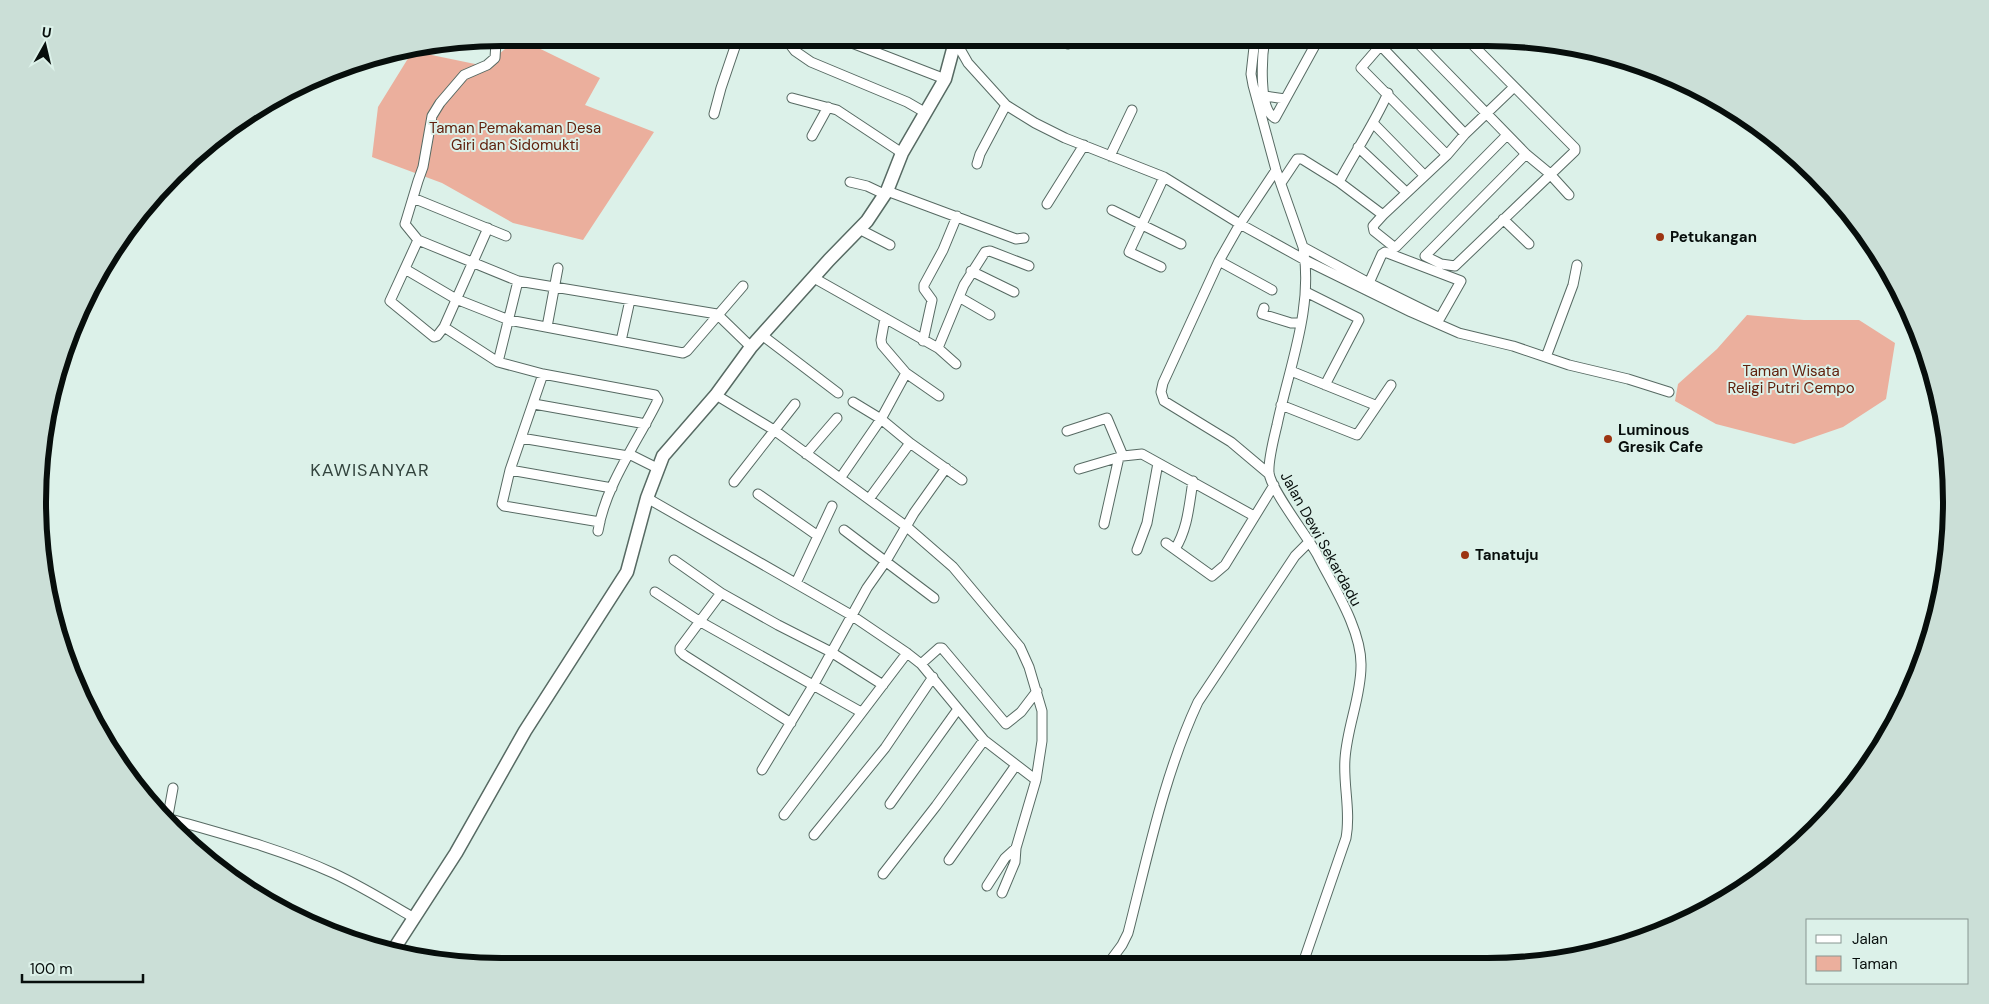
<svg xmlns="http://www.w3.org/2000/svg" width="1989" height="1004" font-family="'DM Sans',sans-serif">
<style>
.green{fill:#ebaf9d}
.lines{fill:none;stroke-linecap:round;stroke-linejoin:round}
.street-casing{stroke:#576a63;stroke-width:11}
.secondary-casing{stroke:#576a63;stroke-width:15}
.street{stroke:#fff;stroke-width:9}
.secondary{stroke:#fff;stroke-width:12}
.poi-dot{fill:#9c3512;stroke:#dcf1e9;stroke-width:2}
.labels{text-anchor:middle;stroke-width:4;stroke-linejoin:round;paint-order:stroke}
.park-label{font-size:15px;fill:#60210d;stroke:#dcf1e9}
.poi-label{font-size:15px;font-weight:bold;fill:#070e0c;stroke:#dcf1e9;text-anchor:start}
.street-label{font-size:15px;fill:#070e0c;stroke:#dcf1e9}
.quarter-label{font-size:18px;letter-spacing:1px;fill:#33443e;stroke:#dcf1e9}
.rim{fill:none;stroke:#070e0c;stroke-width:6}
</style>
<rect width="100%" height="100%" fill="#dcf1e9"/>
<path class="green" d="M518 38 600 78 585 105 654 132 583 240 513 223 442 183 372 157 378 107 412 52H417L480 65H486Z
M1747 315 1804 320H1859L1895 343 1886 399 1843 427 1794 444 1716 424 1675 401 1678 384 1717 349Z"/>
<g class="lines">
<g class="street-casing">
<path id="street" d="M499 38 496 42 495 58 487 65 464 75 440 103 432 116 423 167 418 181 405 224 418 240 518 281 717 314 751 347
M785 38 795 51 811 62 907 102 926 113
M839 38 945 79
M944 38 956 42 968 63 1006 105 1035 123 1065 138 1164 177 1240 224 1305 260 1411 312 1459 333 1513 346 1569 365 1628 379 1669 392
M1061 38 1068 44 1080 41 1083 38
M1255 38 1251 74 1253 85 1276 170 1303 247C1314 307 1289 367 1277 425 1274 438 1268 460 1269 473 1271 490 1307 536 1317 554 1333 586 1362 630 1361 666 1361 697 1347 727 1345 759 1343 785 1351 811 1346 838L1303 963
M1265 38C1262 55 1258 110 1275 118L1319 38
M1387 38 1361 68 1447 155
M1413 38 1526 154 1549 173 1569 195
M1466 38 1575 148V151L1455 266 1441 264 1425 256 1526 154
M1380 45 1465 134
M1265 96 1285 99
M792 98 837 110 902 153
M714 114 721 88 738 38
M1374 124 1424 175
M1507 135 1396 247H1394L1374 231 1373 226 1383 215 1447 155 1465 134 1514 87
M812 136 828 107
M1358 147 1406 192
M1110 156 1132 110
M977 164 980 154 1006 105
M850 182 867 186 884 194
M1339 182C1355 152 1374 124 1388 93
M1281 183 1297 159H1302L1339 182 1383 215
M887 191 1016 239 1024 238
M413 198 506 236
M1047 204 1084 145
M1112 210 1181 244
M1503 219 1529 244
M859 229 890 245
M418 240 390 301 434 337 437 336 444 327 488 228
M1303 247 1369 283
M1385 252 1461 281 1440 318 1369 283 1382 254Z
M1219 261 1272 290
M1161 267 1129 252 1164 177
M405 269 456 299 509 320 683 353 687 351 743 286
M971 271 1014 292
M814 278 938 348 964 285 985 252 990 251 1029 266
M1306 292 1358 318 1359 320 1325 385
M959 297 990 315
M1264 308 1262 314 1291 323H1301
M885 318 881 340 882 345 906 373
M444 327 498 362 543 374 655 395 658 400C638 441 605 486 598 531
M547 327 558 268
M762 335 838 393
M621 341 630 300
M923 341 932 300 924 289V285L943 250 957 216
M938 348 956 364
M1546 357 1573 285 1577 265
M498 362 518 281
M1291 371 1375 405
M543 374 510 470 502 504 504 506 600 522
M716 395 774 430 907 527 953 567 1020 647 1029 667 1042 711V741L1036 780 1016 848 1015 862 1002 893
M853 402 881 419 910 443 962 480
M534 404 646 424
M1281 405 1357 435 1391 385
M1067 431 1107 418 1123 456
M521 438 628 456
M629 454 657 468
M806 454 837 418
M1079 469 1123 456 1142 454 1254 516
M510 470 612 488
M1269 474 1231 442 1164 401 1161 392 1163 383 1219 261 1240 224 1276 170
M841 477 881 419 906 373 939 396
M734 482 795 404
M758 494 818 536
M647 498 851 615 907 653 921 664 984 740 1036 780
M869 499 910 443
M1104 524 1119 457
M844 530 934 598
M1166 543 1212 576 1225 565 1274 485
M1175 549C1188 528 1189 505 1193 481
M1137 550 1147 523 1158 463
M674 560 721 593 778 625 831 652 883 685
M796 583 832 506
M655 592 699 621 861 712
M721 593 680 648V651L684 655 791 723
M921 664 939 648H942L1006 724 1021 712 1037 691
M762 770 814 684 867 588 886 561 914 513 946 468
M890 804 958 709
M784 815 907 653
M167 818C223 834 281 849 333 873 361 886 387 902 414 918
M167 821 173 788
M814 835 885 748 933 677
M949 860 1016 765
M883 874 936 806 984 740
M987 886 1005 858 1016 848
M1108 964 1122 945 1128 933C1148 855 1164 775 1198 702L1295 556 1310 541"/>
</g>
<g class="secondary-casing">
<path id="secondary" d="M392 952 456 853 525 731 627 572 647 498 663 456 716 395 751 347 829 260 867 221 887 191 902 153 945 79 956 38"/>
</g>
<use href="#street" class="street"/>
<use href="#secondary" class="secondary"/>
</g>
<g class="poi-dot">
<circle cx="1660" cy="237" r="5"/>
<circle cx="1608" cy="439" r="5"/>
<circle cx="1465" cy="555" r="5"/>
</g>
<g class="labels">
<g class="park-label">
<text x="515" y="133">Taman Pemakaman Desa<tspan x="515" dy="17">Giri dan Sidomukti</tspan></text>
<text x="1791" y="376">Taman Wisata<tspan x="1791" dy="17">Religi Putri Cempo</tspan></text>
</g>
<g class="poi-label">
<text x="1670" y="242">Petukangan</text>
<text x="1618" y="435">Luminous<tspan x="1618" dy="17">Gresik Cafe</tspan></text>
<text x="1475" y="560">Tanatuju</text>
</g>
<g class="street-label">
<text transform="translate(1321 539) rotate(61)" y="5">Jalan Dewi Sekardadu</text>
</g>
<g class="quarter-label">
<text x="370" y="476">KAWISANYAR</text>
</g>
</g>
<path d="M0 0H1989V1004H0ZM502 46H1487A456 456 0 0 1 1943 502V502A456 456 0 0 1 1487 958H502A456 456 0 0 1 46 502V502A456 456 0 0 1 502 46Z" fill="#cbdfd7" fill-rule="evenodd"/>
<path class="rim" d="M502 46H1487A456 456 0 0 1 1943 502V502A456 456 0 0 1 1487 958H502A456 456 0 0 1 46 502V502A456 456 0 0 1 502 46Z"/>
<rect x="1806" y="919" width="162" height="65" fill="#dcf1e9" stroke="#879691"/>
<rect x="1816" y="935" width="25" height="8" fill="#ffffff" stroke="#879691"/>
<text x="1852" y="944" font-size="15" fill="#070e0c">Jalan</text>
<rect x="1816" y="956" width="25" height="15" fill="#ebaf9d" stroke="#879691"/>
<text x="1852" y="969" font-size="15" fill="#070e0c">Taman</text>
<g transform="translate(45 45) rotate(8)" stroke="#dcf1e9" stroke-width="4" paint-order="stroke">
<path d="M0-4L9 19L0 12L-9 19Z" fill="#070e0c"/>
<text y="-8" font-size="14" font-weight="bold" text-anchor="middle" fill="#070e0c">U</text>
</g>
<path d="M22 974v8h121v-8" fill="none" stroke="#070e0c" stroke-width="2.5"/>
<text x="30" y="974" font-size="15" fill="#070e0c" stroke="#dcf1e9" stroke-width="4" paint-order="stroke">100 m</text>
</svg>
